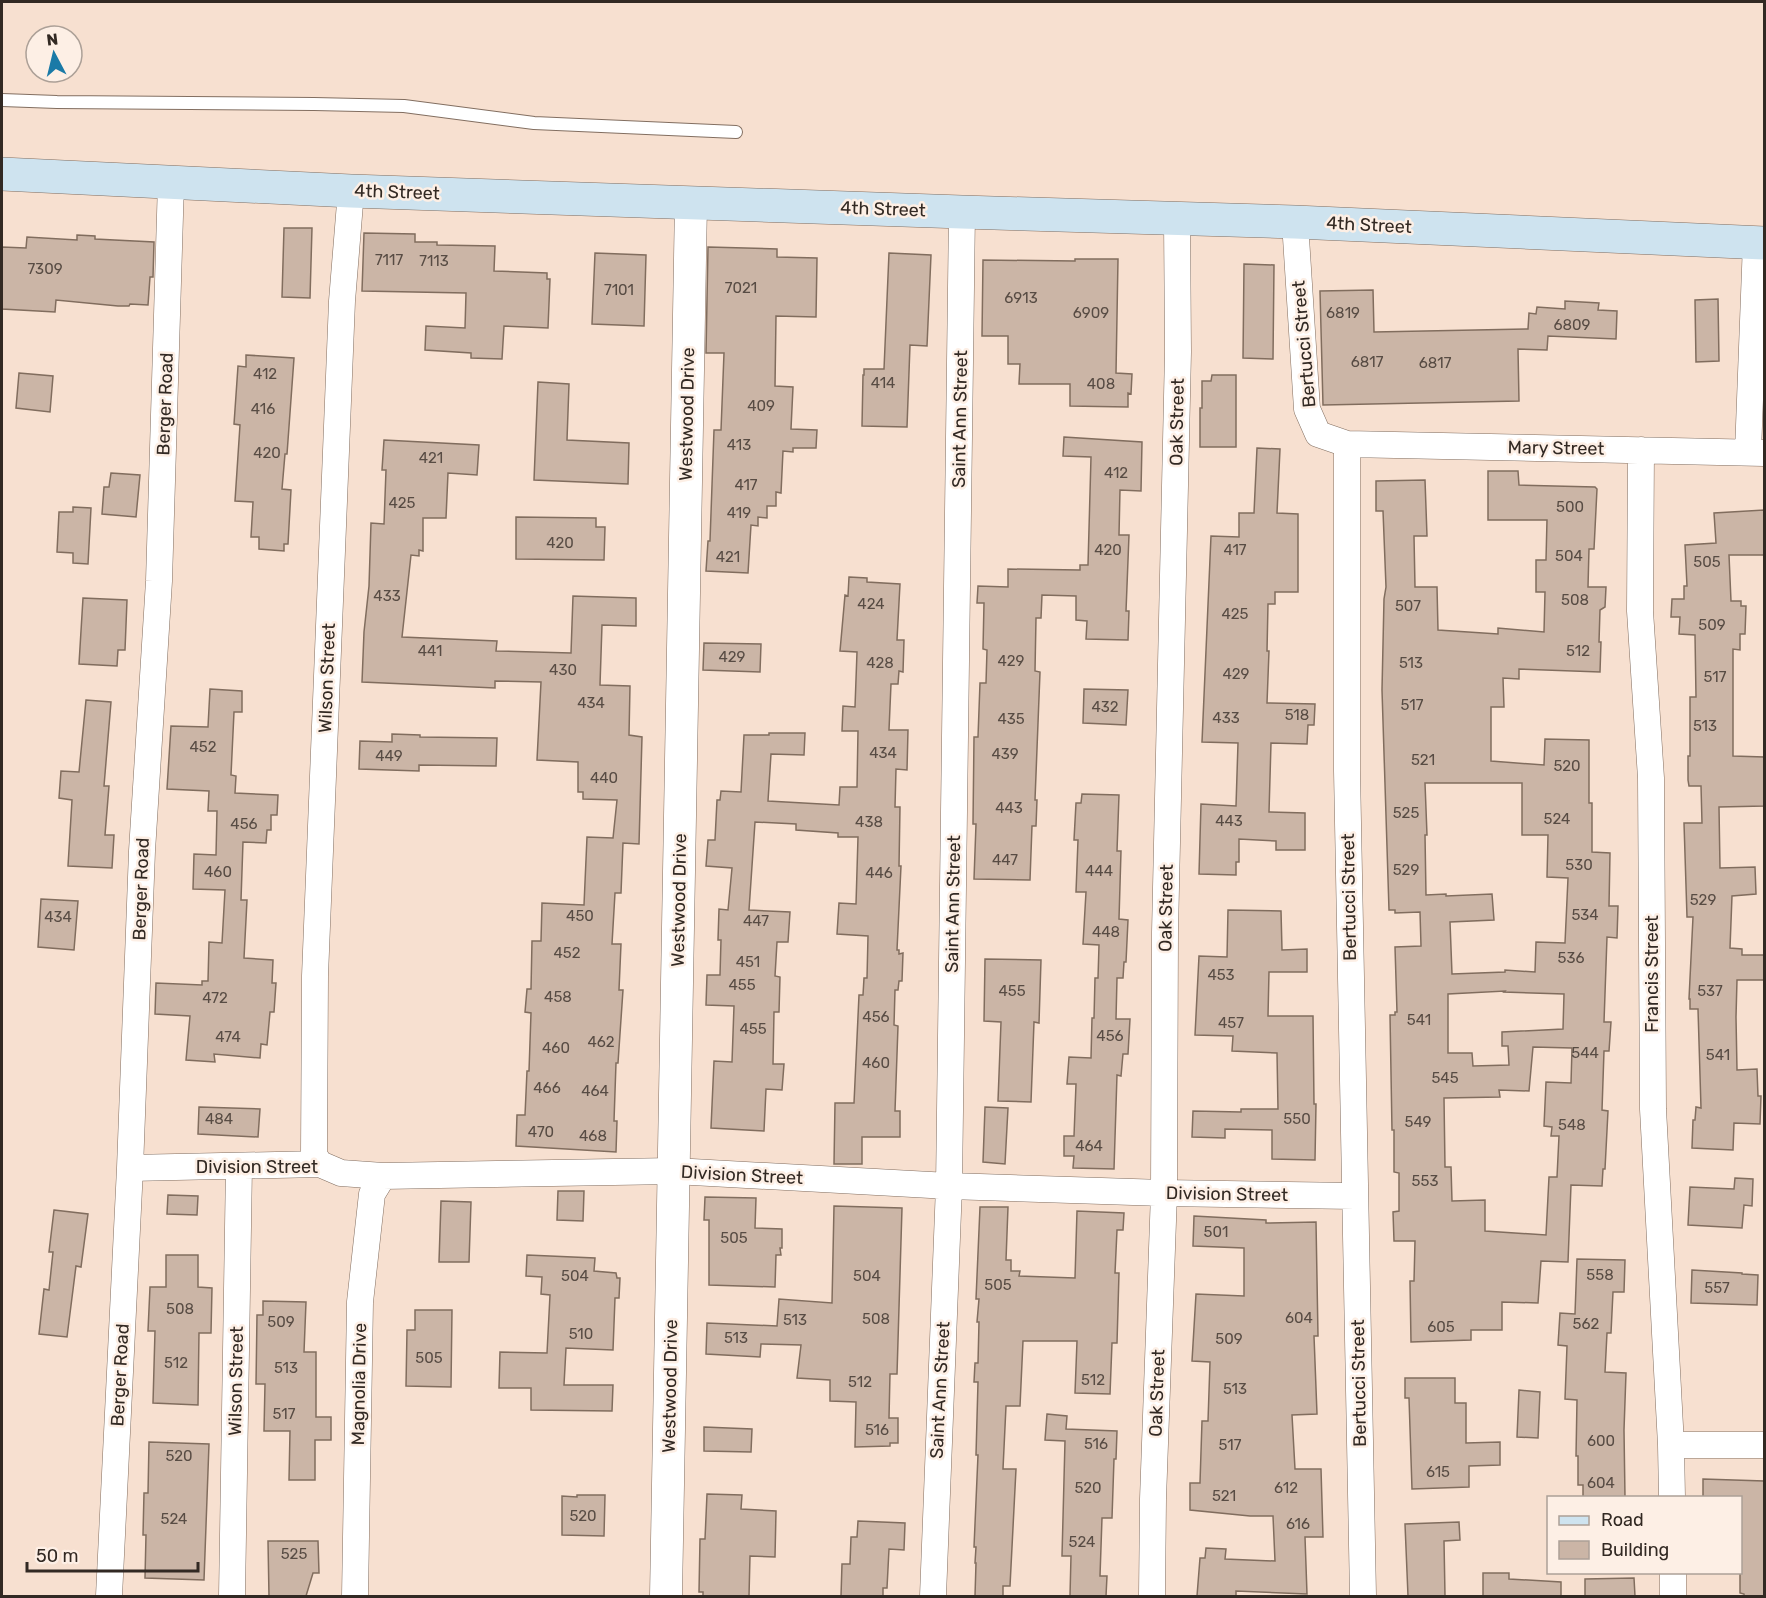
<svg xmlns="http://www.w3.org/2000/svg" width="1766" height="1598" font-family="Rubik,sans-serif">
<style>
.building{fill:#cbb5a6;stroke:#816d5e;stroke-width:1.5;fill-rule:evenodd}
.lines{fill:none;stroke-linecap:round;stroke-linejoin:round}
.service-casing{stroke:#826e60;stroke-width:14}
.minor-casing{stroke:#826e60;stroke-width:27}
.tertiary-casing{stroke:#826e60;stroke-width:33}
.secondary-casing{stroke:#826e60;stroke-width:34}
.service{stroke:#fff;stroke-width:12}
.minor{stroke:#fff;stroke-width:26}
.tertiary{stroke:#fff;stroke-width:32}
.secondary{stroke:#cee3ef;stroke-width:33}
.labels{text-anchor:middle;stroke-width:5;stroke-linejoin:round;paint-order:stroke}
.number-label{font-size:15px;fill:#584c44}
.street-label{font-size:18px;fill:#322923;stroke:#fdefe5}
</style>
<rect width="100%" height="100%" fill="#f7e0d0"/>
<path class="building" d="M284 228H312L310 298 282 297Z
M364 233 415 234V242H437V245L495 246 494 271 547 273V279H550L548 328 504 326 502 359 471 358V353L425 350 426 326 465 328 466 293 362 291Z
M77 235 95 236V239L154 242 153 277H150L148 305 130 304 129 306H118L56 300 55 312 2 309V247L26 248 27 237 77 240Z
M708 247 777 249V257L817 258 816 317 776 316 775 386 793 387 791 429 817 430 816 448H793V452L783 451 781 493 776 492V506H767V518L758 517V526L751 525 748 573 706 571 708 541H710L714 430H721L724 353H706Z
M595 253 646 255 644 326 592 324Z
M889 253 931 255 927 346 910 345 907 427 862 426 863 375H864V369H884Z
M1075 259H1118L1116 373 1132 374 1131 394 1128 393V407L1070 406V384H1019L1020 364H1008V336H982L983 260 1075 261Z
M1244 264 1274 265 1273 359 1243 358Z
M1373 290 1374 332 1528 329 1529 313 1536 314 1537 307 1565 309V301L1599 303 1598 310 1617 311 1616 339 1548 336 1547 350 1518 349 1519 401 1323 405 1320 291Z
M1718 299 1719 361 1696 362 1695 300Z
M246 355 294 358 287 454H285L282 489 291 490 288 544H284V551L259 549V537H251L253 502 235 501 240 425 234 424 238 366 246 367Z
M19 373 53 376 50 412 16 408Z
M1212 375H1236V447H1200V408H1202V381H1211Z
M538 382 569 384 567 440 629 443 628 484 534 480Z
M1064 437 1142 442 1141 491 1120 490 1119 535H1129L1126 611H1129L1128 640 1086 639 1087 621 1076 620V596L1042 595 1041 618H1036L1035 671 1040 672 1035 800H1037L1036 826H1032L1030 880 974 879 976 824H973L974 737H978L980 683H986L987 650 983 649 984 603H977L978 586 1008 587V569L1080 570V565H1088L1091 457 1063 456Z
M384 440 479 445 477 475 448 473 446 518H423V551L419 550V556L411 555 402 637 497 641 496 651 571 653 573 596 636 598V626L602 625 600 685 630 686 629 735 642 737 639 844 623 843 621 893H615L612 944H621L619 990H623L618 1063H616L614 1121H617L616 1152 516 1146 517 1115H525L527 1071H529L531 1013 525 1012 527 989H531L532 941H541L542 903 584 905 587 837 613 838 617 800 583 799V792H578V762L537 760 541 682 495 681V688L362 682 364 632 369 586 371 523 384 524 386 470H382Z
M1257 448 1280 449 1277 513 1298 514V592H1275V604H1268L1267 651H1269L1267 703 1315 704 1314 725H1308L1307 744 1271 743 1269 812 1305 813V850H1276V841L1239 839V862H1236V875L1199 874 1201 804 1236 806 1238 743 1202 742 1211 536 1239 537V513H1254Z
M1488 471H1518L1519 485 1595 487 1597 489 1594 549H1589L1588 587H1606L1605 607 1600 610 1599 642H1601L1600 672 1519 669V679L1503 678 1504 707H1491V761L1544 765 1545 739 1589 740V803H1592V852L1610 853 1609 906H1618L1617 938 1607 937 1604 1022H1611L1609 1051H1604L1602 1110 1608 1111 1605 1169H1603L1602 1186 1571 1185 1568 1262 1541 1261 1538 1303 1502 1302V1330H1471V1340L1411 1342 1410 1281H1414L1415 1241H1394L1393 1212 1399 1211V1173L1394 1172V1130H1392L1390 1015H1395V1012H1397L1395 947 1421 946 1420 912 1395 913V910H1389L1382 690 1384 599 1386 587 1383 511H1376V481L1425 480 1427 536H1414L1415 587H1437L1438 630 1498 634V628L1544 632 1545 592H1536V560H1546L1547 520H1488ZM1425 783H1522V835H1548L1547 877 1568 878 1565 943 1536 942 1535 972 1505 970V972L1452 974 1450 922 1494 920 1492 894 1446 896V894L1426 895 1425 835H1427ZM1505 991 1504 992 1564 994 1563 1029 1502 1032V1046H1508L1509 1065 1473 1066 1472 1053H1448V994ZM1533 1047 1572 1048 1571 1083 1546 1082 1544 1126 1552 1127 1551 1136H1559L1557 1177H1549L1546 1235 1485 1231V1200L1452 1201 1451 1167H1445L1444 1098 1500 1097 1499 1090 1529 1091Z
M111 473 140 475 136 517 102 514 104 487H109Z
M73 507 91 508 88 564 73 563V553L57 552 59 512H73Z
M1764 510V555H1729L1731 601H1741V606H1746L1745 634H1740V650L1733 649V756L1764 757V806L1719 807 1720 868 1755 867 1756 894 1732 896 1730 948 1742 949V955H1764V980H1737L1736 1017 1737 1070 1757 1069 1758 1096H1761L1760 1124 1734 1123 1733 1150 1692 1148 1693 1120H1695L1696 1107 1701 1108 1698 1009H1690V999H1689L1693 917H1687L1684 823H1702L1701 786H1689L1688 780V756H1690V697H1696L1695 635 1679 634 1680 617H1671L1672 599H1684V586H1687L1685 545 1716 543 1714 513Z
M516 517 596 518V527H605L604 560 516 559Z
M849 577 867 578V582L900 584 897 640H904L903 672 899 671 898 684H891L889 730H908L907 770 896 769 895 807H900L899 866H901L897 950H899V954L903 953 902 981H899L898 990H895L894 1025 898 1026 895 1111H900V1137H862V1164H834L835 1103H854L859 995H863L864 978H867L868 936 837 934 839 903 856 904 858 837H838V833L796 830V824L755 822 749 910 790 912 788 942H777L775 976 780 977 779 1012H774L773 1064H784L782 1090 766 1089 764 1131 711 1128 714 1061 732 1062 734 1006 706 1005 707 975H720L721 940H718L719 909 728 910 732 868 706 866 708 840H715L717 800H720L721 791 741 792 744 735H769V733H805L804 755 771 754 768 801 839 805 840 787H857L858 731H842L843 706 855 707 857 652 840 651 845 595 848 596Z
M83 598 127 600 125 650H118L117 666 79 664Z
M704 643 761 644 760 672 703 670Z
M210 689 242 691V712H234L231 775 236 776 235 793 278 795 277 815H271V830H267L266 843 243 842 241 900H247L244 958 273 960 272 983H276L274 1012H270L267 1045 261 1044 260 1058 214 1054 215 1062 186 1060 190 1016 155 1014 156 983 202 985V981H208L209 942 222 943 225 890 193 889 194 854 216 855 217 811H208L209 791 167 789 171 726 208 727Z
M1084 689 1128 690 1126 725 1083 723Z
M86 700 111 702 104 786H109L105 835H114L112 868 68 866 72 800 59 798 61 771 79 772Z
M392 734 420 735V737L497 738 496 766 419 765V771L359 769 360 741 392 742Z
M1082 794 1119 795 1117 851H1121L1119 919 1128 920 1126 962H1124L1123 978H1117L1116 1019H1130L1128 1054H1123L1121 1076 1117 1075 1114 1169 1073 1168 1074 1156H1064V1136H1074L1076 1084H1067L1069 1057 1091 1058 1092 1018H1094L1095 978H1098L1099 945 1083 944 1086 892H1076L1078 840H1074L1076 803H1081Z
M41 899 78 901 74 950 38 947Z
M1228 910 1281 911 1282 950 1307 949V972H1269L1268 1016H1313L1314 1104H1316L1315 1160 1272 1159V1130L1225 1129V1138L1192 1137 1193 1111 1241 1112V1109H1278L1277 1053 1232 1051 1233 1036 1195 1035 1199 956 1227 957Z
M985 959 1041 960 1039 1023 1034 1022 1031 1102 998 1101 1001 1022 984 1021Z
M199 1107 260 1109 258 1137 198 1134Z
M985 1107 1008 1108 1005 1164 983 1162Z
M1735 1178 1753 1179 1752 1206 1744 1205 1742 1228 1688 1225 1690 1187 1734 1189Z
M558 1191H584L583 1221 557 1220Z
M168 1195 198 1196 197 1215 167 1214Z
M705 1197 756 1198 755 1228 782 1229V1248H780L781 1255H776L775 1287 709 1285V1220H704Z
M441 1201 471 1202 469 1262H439Z
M834 1206 902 1208 897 1374H890L889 1418H898V1443H890V1446L855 1447 856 1402 830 1401V1380L797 1378 801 1345 761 1344 760 1357 706 1354 707 1323 777 1326 779 1299 832 1303Z
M980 1207H1008L1006 1260H1011V1271H1020L1019 1276 1075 1278 1077 1211 1124 1213 1123 1230H1117L1115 1273H1119L1117 1343H1112L1110 1394 1075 1393 1077 1341H1023L1020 1406H1006L1003 1469H1016L1010 1586H1003V1596H975L976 1563H975L976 1547H974L978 1455H976L978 1382H974L975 1363H978L979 1322H977L979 1299H976Z
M54 1210 88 1214 81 1267 76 1266 67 1337 39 1334 44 1289 49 1290 53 1252H49Z
M1194 1216 1266 1220V1223L1316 1222 1318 1336H1314L1317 1414 1292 1415 1295 1469H1321L1323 1537H1305L1307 1594 1236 1591V1596H1197L1200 1558H1205L1206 1548 1226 1549 1225 1559 1275 1561 1273 1516H1250L1190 1510V1483H1200L1202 1421H1208L1210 1362 1192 1361 1196 1294 1244 1296V1248L1193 1246Z
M166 1255H198V1287L212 1288 211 1333H199L198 1405 153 1403 155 1331H148L150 1287H166Z
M527 1255 595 1258 594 1271 616 1273 617 1278H620L619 1298H615L613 1350 566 1348 564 1385H613L612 1411 531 1410V1388H499L500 1352 547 1353 550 1295 541 1294 542 1277 526 1276Z
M1577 1259 1625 1260 1624 1292H1613L1611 1333H1607L1605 1372 1626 1373 1624 1430 1625 1497H1583V1485H1578V1456H1576L1577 1400 1565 1399 1567 1346 1558 1345 1560 1313 1575 1314Z
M1692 1270 1742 1273V1274L1758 1275 1757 1305 1691 1303Z
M263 1301 306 1302 304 1352H316V1417H331V1440H315V1480H289L290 1431H264L265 1384H256L257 1315H263Z
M415 1310H452L451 1387 406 1386 407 1330H415Z
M1405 1378H1455V1403H1466V1443L1500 1442V1465L1469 1466V1487L1412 1489 1409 1398H1405Z
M1519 1390 1540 1392 1538 1438 1517 1437Z
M1047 1414 1067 1416 1066 1429 1117 1431 1116 1459H1114L1112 1518H1102L1100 1576H1107L1106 1596H1070L1071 1556H1062L1065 1441 1045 1440Z
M704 1427 752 1429 751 1452 704 1451Z
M149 1442 209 1444 204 1580 145 1578 146 1535H143L144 1493H148Z
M1703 1479 1764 1481V1596H1744V1594L1740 1593V1497H1703Z
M707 1494 742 1495 741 1509 776 1511 775 1557 750 1556 749 1596H703V1592H699L700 1539H705Z
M577 1495H605L604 1536 562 1535V1496L577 1497Z
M858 1521 905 1523 904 1550 889 1549 887 1588H883V1596H841L842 1564H850L851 1537H857Z
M1459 1522 1460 1540 1444 1541 1445 1596H1408L1405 1524Z
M268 1541H318L319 1573H313L306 1596H269Z
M1483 1573H1509V1579L1561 1582V1596H1483Z
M1634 1578 1635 1596H1585V1579Z"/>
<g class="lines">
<g class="service-casing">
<path id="service" d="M2 100 57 102 314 104 404 106 534 123 736 132"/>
</g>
<g class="minor-casing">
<path id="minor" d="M1295 222 1307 409 1318 434 1347 444 1764 453
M1347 444V771L1363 1596
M1641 450 1640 611 1651 778 1653 1109 1671 1445 1672 1498
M1748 452 1756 243
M320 1164 314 1155 315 976 342 301 351 191
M130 1168 320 1164 341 1173 383 1176 674 1171 949 1186 1164 1193 1355 1196
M1671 1445H1764
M1673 1572V1596
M109 1596 130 1168 142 851 159 581 171 182
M232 1596 239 1166
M355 1596 360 1302 372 1194 383 1176
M933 1596 949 1186 962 212
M1152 1596 1153 1499 1164 1193 1165 932 1178 352 1177 219"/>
</g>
<g class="tertiary-casing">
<path id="tertiary" d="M666 1596 691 203"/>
</g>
<g class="secondary-casing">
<path id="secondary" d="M2 174 351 191 962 212 1295 222 1764 243"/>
</g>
<use href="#service" class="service"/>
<use href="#minor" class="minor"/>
<use href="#tertiary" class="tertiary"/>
<use href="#secondary" class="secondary"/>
</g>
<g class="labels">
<g class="number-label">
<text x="389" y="265">7117</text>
<text x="434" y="266">7113</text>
<text x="45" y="274">7309</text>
<text x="741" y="293">7021</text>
<text x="619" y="295">7101</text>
<text x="1021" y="303">6913</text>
<text x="1091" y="318">6909</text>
<text x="1343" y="318">6819</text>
<text x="1572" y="330">6809</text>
<text x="1367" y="367">6817</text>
<text x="1435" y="368">6817</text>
<text x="265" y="379">412</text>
<text x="883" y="388">414</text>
<text x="1101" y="389">408</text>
<text x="761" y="411">409</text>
<text x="263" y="414">416</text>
<text x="739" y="450">413</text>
<text x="267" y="458">420</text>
<text x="431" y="463">421</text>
<text x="1116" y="478">412</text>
<text x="746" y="490">417</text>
<text x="402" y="508">425</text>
<text x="1570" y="512">500</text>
<text x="739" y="518">419</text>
<text x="560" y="548">420</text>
<text x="1108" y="555">420</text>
<text x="1235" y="555">417</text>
<text x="1569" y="561">504</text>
<text x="728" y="562">421</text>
<text x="1707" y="567">505</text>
<text x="387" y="601">433</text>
<text x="1575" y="605">508</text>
<text x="871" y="609">424</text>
<text x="1408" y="611">507</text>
<text x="1235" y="619">425</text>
<text x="1712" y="630">509</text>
<text x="430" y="656">441</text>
<text x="1578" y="656">512</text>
<text x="732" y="662">429</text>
<text x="1011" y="666">429</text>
<text x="880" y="668">428</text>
<text x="1411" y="668">513</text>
<text x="563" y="675">430</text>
<text x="1236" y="679">429</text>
<text x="1715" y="682">517</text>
<text x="591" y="708">434</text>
<text x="1412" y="710">517</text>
<text x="1105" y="712">432</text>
<text x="1297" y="720">518</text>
<text x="1226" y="723">433</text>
<text x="1011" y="724">435</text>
<text x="1705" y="731">513</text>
<text x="203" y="752">452</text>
<text x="883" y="758">434</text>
<text x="1005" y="759">439</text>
<text x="389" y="761">449</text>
<text x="1423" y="765">521</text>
<text x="1567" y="771">520</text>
<text x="604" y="783">440</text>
<text x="1009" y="813">443</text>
<text x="1406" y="818">525</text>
<text x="1557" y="824">524</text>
<text x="1229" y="826">443</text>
<text x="869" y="827">438</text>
<text x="244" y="829">456</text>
<text x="1005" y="865">447</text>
<text x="1579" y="870">530</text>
<text x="1406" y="875">529</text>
<text x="1099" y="876">444</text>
<text x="218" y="877">460</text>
<text x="879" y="878">446</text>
<text x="1703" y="905">529</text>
<text x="1585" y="920">534</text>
<text x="580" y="921">450</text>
<text x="58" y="922">434</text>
<text x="756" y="926">447</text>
<text x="1106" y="937">448</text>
<text x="567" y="958">452</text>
<text x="1571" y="963">536</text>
<text x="748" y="967">451</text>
<text x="1221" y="980">453</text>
<text x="742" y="990">455</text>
<text x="1012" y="996">455</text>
<text x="1710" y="996">537</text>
<text x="558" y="1002">458</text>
<text x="215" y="1003">472</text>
<text x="876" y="1022">456</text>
<text x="1419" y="1025">541</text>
<text x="1231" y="1028">457</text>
<text x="753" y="1034">455</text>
<text x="1110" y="1041">456</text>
<text x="228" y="1042">474</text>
<text x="601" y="1047">462</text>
<text x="556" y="1053">460</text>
<text x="1585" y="1058">544</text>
<text x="1718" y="1060">541</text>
<text x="876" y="1068">460</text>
<text x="1445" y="1083">545</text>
<text x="547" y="1093">466</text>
<text x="595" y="1096">464</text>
<text x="219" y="1124">484</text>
<text x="1297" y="1124">550</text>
<text x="1418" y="1127">549</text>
<text x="1572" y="1130">548</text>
<text x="541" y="1137">470</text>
<text x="593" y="1141">468</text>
<text x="1089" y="1151">464</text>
<text x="1425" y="1186">553</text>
<text x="1216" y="1237">501</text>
<text x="734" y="1243">505</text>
<text x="1600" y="1280">558</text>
<text x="575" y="1281">504</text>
<text x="867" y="1281">504</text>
<text x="998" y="1290">505</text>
<text x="1717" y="1293">557</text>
<text x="180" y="1314">508</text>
<text x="1299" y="1323">604</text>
<text x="876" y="1324">508</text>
<text x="795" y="1325">513</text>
<text x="281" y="1327">509</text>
<text x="1586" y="1329">562</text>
<text x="1441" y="1332">605</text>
<text x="581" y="1339">510</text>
<text x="736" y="1343">513</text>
<text x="1229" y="1344">509</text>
<text x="429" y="1363">505</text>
<text x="176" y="1368">512</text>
<text x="286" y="1373">513</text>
<text x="1093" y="1385">512</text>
<text x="860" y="1387">512</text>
<text x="1235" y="1394">513</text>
<text x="284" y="1419">517</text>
<text x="877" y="1435">516</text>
<text x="1601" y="1446">600</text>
<text x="1096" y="1449">516</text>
<text x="1230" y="1450">517</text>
<text x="179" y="1461">520</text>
<text x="1438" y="1477">615</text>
<text x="1601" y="1488">604</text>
<text x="1088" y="1493">520</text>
<text x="1286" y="1493">612</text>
<text x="1224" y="1501">521</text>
<text x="583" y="1521">520</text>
<text x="174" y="1524">524</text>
<text x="1298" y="1529">616</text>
<text x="1082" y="1547">524</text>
<text x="294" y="1559">525</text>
</g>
<g class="street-label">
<text transform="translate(397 192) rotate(2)" y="6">4th Street</text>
<text transform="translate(883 209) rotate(2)" y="6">4th Street</text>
<text transform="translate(1369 225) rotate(3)" y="6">4th Street</text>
<text transform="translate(1304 344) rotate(-95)" y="6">Bertucci Street</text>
<text transform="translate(165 404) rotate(-88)" y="6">Berger Road</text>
<text transform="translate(687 414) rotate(-89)" y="6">Westwood Drive</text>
<text transform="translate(960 419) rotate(-89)" y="6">Saint Ann Street</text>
<text transform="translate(1177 422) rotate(-89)" y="6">Oak Street</text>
<text transform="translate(1556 448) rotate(1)" y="6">Mary Street</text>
<text transform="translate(327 678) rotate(-88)" y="6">Wilson Street</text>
<text transform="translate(141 889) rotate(-88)" y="6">Berger Road</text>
<text transform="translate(1349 897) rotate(-91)" y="6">Bertucci Street</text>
<text transform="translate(679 900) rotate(-89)" y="6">Westwood Drive</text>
<text transform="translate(953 904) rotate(-89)" y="6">Saint Ann Street</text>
<text transform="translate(1166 908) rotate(-89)" y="6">Oak Street</text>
<text transform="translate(1652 974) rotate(-90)" y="6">Francis Street</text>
<text x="257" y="1173">Division Street</text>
<text transform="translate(742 1175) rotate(3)" y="6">Division Street</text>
<text transform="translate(1227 1194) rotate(1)" y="6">Division Street</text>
<text transform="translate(120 1375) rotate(-87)" y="6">Berger Road</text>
<text transform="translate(236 1381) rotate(-89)" y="6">Wilson Street</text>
<text transform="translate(1359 1383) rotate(-91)" y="6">Bertucci Street</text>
<text transform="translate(359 1384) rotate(-89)" y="6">Magnolia Drive</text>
<text transform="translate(670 1386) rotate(-89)" y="6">Westwood Drive</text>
<text transform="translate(940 1390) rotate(-87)" y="6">Saint Ann Street</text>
<text transform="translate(1157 1393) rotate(-88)" y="6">Oak Street</text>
</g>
</g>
<rect width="1766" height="1598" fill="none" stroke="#322923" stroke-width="6"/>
<rect x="1547" y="1496" width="195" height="78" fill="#fdefe5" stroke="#aca097" stroke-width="1.5"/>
<rect x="1559" y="1516" width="30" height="9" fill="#cee3ef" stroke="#aca097" stroke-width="1.5"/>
<text x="1601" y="1526" font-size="18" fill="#322923">Road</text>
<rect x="1559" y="1541" width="30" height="18" fill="#cbb5a6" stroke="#aca097" stroke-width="1.5"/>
<text x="1601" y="1556" font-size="18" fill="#322923">Building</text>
<g transform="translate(54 54) rotate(353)"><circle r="28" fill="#fdefe5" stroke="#aca097" stroke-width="1.5"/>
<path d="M0-4.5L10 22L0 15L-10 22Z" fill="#1a7aa7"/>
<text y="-9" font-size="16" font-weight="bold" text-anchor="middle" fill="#322923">N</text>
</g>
<path d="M27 1562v9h171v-9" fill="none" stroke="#322923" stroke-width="3"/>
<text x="36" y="1562" font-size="18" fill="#322923" stroke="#fdefe5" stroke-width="4.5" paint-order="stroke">50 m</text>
</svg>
